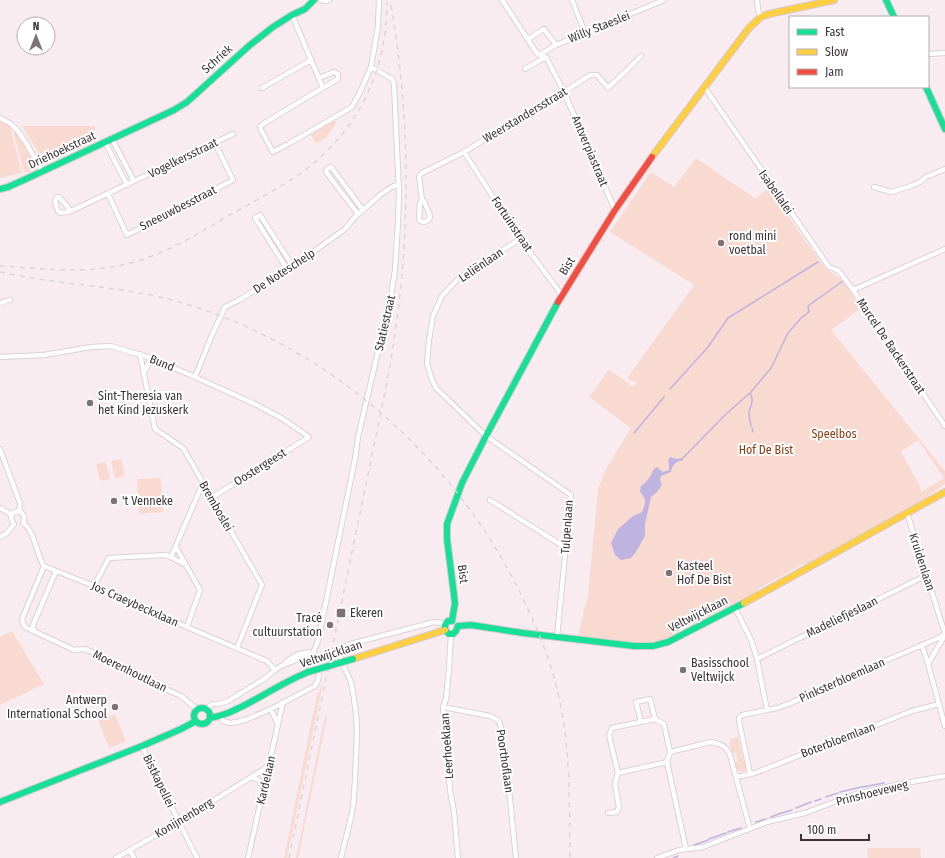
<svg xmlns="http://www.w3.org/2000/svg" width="945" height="858" font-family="'Fira Sans Condensed',sans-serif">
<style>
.green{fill:#f9dad1;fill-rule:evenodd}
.water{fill:#bfb3df}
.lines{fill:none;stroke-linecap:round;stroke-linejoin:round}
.stream{stroke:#bfb3df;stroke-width:1.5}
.street-casing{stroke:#d4c9cd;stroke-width:6}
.fast-casing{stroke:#d4c9cd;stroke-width:8}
.slow-casing{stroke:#d4c9cd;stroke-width:8}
.jam-casing{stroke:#d4c9cd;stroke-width:8}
.street{stroke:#fefcfd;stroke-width:4.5}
.fast{stroke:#16e098;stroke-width:6}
.slow{stroke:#ffcf43;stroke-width:6}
.jam{stroke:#f24e42;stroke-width:6}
.rail{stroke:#d9d5d7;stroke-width:1.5;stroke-dasharray:5 5;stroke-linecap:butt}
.fast-bridge-casing{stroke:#d4c9cd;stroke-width:8;stroke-linecap:butt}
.fast-bridge{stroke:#16e098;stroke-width:6}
.poi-dot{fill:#7e7478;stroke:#fff;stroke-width:1.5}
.labels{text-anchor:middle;stroke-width:4;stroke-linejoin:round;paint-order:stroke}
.street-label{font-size:12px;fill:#3d3337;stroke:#fff}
.poi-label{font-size:12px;fill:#3d3337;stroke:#fff;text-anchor:start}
.park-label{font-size:12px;fill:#893d0f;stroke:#fff}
</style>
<rect width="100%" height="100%" fill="#f8ecf1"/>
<path class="green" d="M0 120 10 127 22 173 0 178Z
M334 120 336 124 326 138 316 144 311 135Z
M22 126H95V133L98 140 46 164Z
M13 131C23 135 33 158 39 168L31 172H24Z
M696 158 756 199 767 189 768 190 769 188 801 235 826 269 837 276 845 284H844L847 286 860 309 831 330 945 471V484L924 499 806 565 805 563 758 589 754 594 692 626 685 627 665 640 644 643 578 636 588 595 598 489 606 469 631 428 589 397 609 369 633 387 637 383 628 379V377L694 285 610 232 651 172 674 187ZM918 440 944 478 921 492 920 486 901 452Z
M121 459 125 476 115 478 111 461Z
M106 462 110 479 100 481 96 464Z
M161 478 163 512 139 514 137 479Z
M12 631 44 684 0 705V637Z
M323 683 287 858H284L317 695Z
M115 714 126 741 109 748 98 720Z
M325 716 327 717 298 858H296Z
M738 737 744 762 746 761V769L745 771 741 772C737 770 735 766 734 762L738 761 736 753H732L729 739Z
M867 848H920L921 858H868Z"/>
<path class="water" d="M670 457 677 459 683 458V460C676 462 672 464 671 472L661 476 660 480 662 485 657 492 651 497 645 524V536L636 552 631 558 621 560 615 555 611 543 618 529 633 516 642 512C646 502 647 500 640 492L641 486C645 483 648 480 651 475 653 471 653 469 657 467L663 472 669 470V464L668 460Z"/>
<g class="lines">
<path class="stream" d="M670 389 708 347 728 318 818 262
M750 393C755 402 750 404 749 413 749 417 750 421 751 426
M752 428 753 432
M634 433 664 397
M683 458 725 415 750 393 771 368 788 333 801 318 809 312 808 306 843 281
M840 792 857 788 884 783
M826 797 838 793
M815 801 821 799
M796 808 811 802
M782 813 792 810
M771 817 781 813
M756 822 766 819
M728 832 741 828
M709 839 726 833
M694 845 708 840
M673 858 678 856"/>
<g class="street-casing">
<path id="street" d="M321 0 325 1 329 0
M502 0 536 52 539 55 546 57 564 92 615 210
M572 0 585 33
M757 0 758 10 761 17
M292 15 323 88
M528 39 544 29 556 45
M928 54 945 53
M539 55 556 45 664 0
M525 69 546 57
M262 88 311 60
M705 88 829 267 839 271 853 290 945 426
M0 118C4 120 8 122 11 124 25 137 33 156 42 172
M112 139 134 181
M105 142 127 185
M290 143 352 107 361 90 371 67 378 26 379 0
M286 145 273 152 261 130 260 127 263 124 309 96 338 79V74L334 72 319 78
M464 152 520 239 562 295
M874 187 891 192 911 186 920 182 926 177 945 169
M108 194 127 235 233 180 215 143
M422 200 424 201 430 216C430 221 424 223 420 221L419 219 420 203 422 200 419 176 422 173 464 152 564 92 590 75H597L608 88 628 69 641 56
M71 211C57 215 58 213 55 201L57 197H59L71 211 233 134
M358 214 326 172 327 169 329 167 332 168 363 210
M520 239 458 279 442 296 433 316 429 340 427 363 431 377 436 388 486 436 571 495 557 637
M287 269 255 218 260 215 292 265
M853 290 945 249
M0 303 10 300
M140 354 155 429 183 448 262 585 237 648
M0 357 44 355 91 347 111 346 151 358 195 377 257 405 283 419 309 437 211 498
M144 373 151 358
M195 377 212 335 225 307 241 299 313 252 345 229 355 217 380 195 390 188 394 186 399 185
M0 449 20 503 19 511
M490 500 566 548
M0 508 12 515
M19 511 21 512 24 516V521L23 523
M907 513 945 634
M23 523C35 531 36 554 44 566L94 586 187 627 267 661 275 670
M14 524 12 521 11 516 13 513 19 511
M0 537 7 533 14 524
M176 547 186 565
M171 557 203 483
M44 566 22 619 23 624 25 627 74 650 85 649 112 661 119 668 181 696 197 709
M94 586 109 558 165 555 171 557 186 565 200 590 187 627
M735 608 752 642 757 659 767 710
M36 632 33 629V625L56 571
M451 635 449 669 446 699 443 707 450 790 454 812 458 858
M922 645 928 664 945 726
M313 653 318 641 355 459 358 437 391 296 395 270 398 222 399 193 394 84 393 81 392 79 371 67
M757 659 927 575
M285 663C293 656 301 651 312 653
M928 664 945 635
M443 707 490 716 499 721 501 728 505 777 509 790 516 858
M206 709 212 704H219L228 701 264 679 275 670 281 666 313 653
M271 709 278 725
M221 717 223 721 230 723 237 722 248 719 271 709 315 686C323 674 317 665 313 653
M641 722 636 702 650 699 655 719 664 724 670 752 667 762 686 849
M142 746 179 822 197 858
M670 752 711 742C720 744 727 746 730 755L750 829
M618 773 667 762
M750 774 739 721V718L742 715 777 708 791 703 863 670 913 649 945 635
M251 777 259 780 263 790
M736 777 755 773 912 711 939 704
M608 813 617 812 619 807 615 784 618 773 609 735 612 728 655 719
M130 850 134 858
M116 858 179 822 269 766
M248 858 283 702
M341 858C345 841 350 824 353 807 355 790 355 773 356 756 357 739 358 723 355 707 354 698 353 688 350 680 347 671 332 651 347 645L434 622 442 623 445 625
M657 858 679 850 703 847 767 822 805 813 856 794 900 784 945 776"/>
</g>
<g class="fast-casing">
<path id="fast" d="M886 0 894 17
M926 87 945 129
M0 189 8 187 26 179 174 110 187 102 250 45 273 27 292 15 305 9 314 0
M452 621 455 603 447 539V524L462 483 486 436 558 302
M458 626 471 625 523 633 634 646H653L668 642 744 603
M445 630 449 634H453L456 631 458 626
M445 630V625L448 621H452
M194 716a8 8 0 1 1 16 0a8 8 0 1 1-16 0Z
M210 718C223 716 233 711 245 705 266 694 286 681 308 672
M0 802 142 746 181 729 196 721"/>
</g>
<g class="slow-casing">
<path id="slow" d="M652 157 749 28 761 17 769 14 834 0
M744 603 945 492
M353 659 445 630"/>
</g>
<g class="jam-casing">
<path id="jam" d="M558 302 615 210 652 157"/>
</g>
<use href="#street" class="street"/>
<use href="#fast" class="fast"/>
<use href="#slow" class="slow"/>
<use href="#jam" class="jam"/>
<path class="rail" d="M0 266C37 268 75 273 112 267 155 260 191 238 228 216 251 203 274 191 297 176 356 135 387 74 387 2
M0 272C23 277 45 280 68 283 108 288 147 292 186 304 336 350 462 465 527 607 539 633 550 660 557 689 571 744 569 802 570 858
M289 858 386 387C411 258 413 129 390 0"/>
<g class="fast-bridge-casing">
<path id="fast-bridge" d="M308 672 353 659"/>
</g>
<use href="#fast-bridge" class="fast-bridge"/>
</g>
<g class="poi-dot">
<circle cx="721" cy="243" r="4"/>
<circle cx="90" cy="403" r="4"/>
<circle cx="114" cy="501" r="4"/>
<circle cx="669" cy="573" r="4"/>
<rect x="336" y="608" width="10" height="10" rx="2"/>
<circle cx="330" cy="625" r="4"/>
<circle cx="683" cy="670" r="4"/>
<circle cx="115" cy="707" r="4"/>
</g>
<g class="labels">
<g class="street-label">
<text transform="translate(599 27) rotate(-22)" y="4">Willy Staeslei</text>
<text transform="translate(217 59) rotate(-42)" y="4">Schriek</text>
<text transform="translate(525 115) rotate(-31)" y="4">Weerstandersstraat</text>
<text transform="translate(62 150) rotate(-25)" y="4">Driehoekstraat</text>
<text transform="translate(590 151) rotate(67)" y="4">Antverpiastraat</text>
<text transform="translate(183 158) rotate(-26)" y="4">Vogelkersstraat</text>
<text transform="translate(776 192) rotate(55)" y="4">Isabellalei</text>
<text transform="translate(178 208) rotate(-27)" y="4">Sneeuwbesstraat</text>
<text transform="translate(512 224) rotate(56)" y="4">Fortuinstraat</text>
<text transform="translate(481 265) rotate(-34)" y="4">Leliënlaan</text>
<text transform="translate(567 266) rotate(-58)" y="4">Bist</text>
<text transform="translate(284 271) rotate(-33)" y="4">De Noteschelp</text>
<text transform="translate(385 323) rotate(-77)" y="4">Statiestraat</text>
<text transform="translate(891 346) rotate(56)" y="4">Marcel De Backerstraat</text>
<text transform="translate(162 363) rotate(22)" y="4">Bund</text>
<text transform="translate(260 467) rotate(-32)" y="4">Oostergeest</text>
<text transform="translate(216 506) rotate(60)" y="4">Bremboslei</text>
<text transform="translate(567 527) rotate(-86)" y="4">Tulpenlaan</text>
<text transform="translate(922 562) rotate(72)" y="4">Kruidenlaan</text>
<text transform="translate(463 574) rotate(82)" y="4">Bist</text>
<text transform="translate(135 604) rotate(24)" y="4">Jos Craeybeckxlaan</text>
<text transform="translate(698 614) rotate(-27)" y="4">Veltwijcklaan</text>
<text transform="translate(842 617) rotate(-26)" y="4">Madeliefjeslaan</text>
<text transform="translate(331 654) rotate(-18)" y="4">Veltwijcklaan</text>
<text transform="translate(130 671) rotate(26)" y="4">Moerenhoutlaan</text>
<text transform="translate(842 680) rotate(-24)" y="4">Pinksterbloemlaan</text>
<text transform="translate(838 740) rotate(-21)" y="4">Boterbloemlaan</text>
<text transform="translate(447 746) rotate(-94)" y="4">Leerhoeklaan</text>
<text transform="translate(505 761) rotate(82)" y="4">Poorthoflaan</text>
<text transform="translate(266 780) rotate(-77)" y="4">Kardelaan</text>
<text transform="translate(159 781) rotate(64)" y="4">Bistkapellei</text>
<text transform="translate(872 793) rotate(-14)" y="4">Prinshoeveweg</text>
<text transform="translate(184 818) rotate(-31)" y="4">Konijnenberg</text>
</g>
<g class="poi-label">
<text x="729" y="240">rond mini<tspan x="729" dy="14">voetbal</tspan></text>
<text x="98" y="400">Sint-Theresia van<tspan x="98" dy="14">het Kind Jezuskerk</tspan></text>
<text x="122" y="505">'t Venneke</text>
<text x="677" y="570">Kasteel<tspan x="677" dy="14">Hof De Bist</tspan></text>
<text x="350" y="617">Ekeren</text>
<text x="322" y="622" text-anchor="end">Tracé<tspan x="322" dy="14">cultuurstation</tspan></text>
<text x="691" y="667">Basisschool<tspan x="691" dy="14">Veltwijck</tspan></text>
<text x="107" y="704" text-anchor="end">Antwerp<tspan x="107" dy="14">International School</tspan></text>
</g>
<g class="park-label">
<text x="834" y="438">Speelbos</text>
<text x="766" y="454">Hof De Bist</text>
</g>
</g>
<rect x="789" y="16" width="140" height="72" fill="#ffffff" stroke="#b1adaf"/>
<rect x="797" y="29" width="20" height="6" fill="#16e098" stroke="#b1adaf"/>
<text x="825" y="36" font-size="12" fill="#3d3337">Fast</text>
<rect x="797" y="49" width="20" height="6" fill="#ffcf43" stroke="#b1adaf"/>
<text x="825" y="56" font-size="12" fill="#3d3337">Slow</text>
<rect x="797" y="69" width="20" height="6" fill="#f24e42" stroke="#b1adaf"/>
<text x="825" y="76" font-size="12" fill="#3d3337">Jam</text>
<g transform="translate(36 36)"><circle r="19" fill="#ffffff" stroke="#b1adaf"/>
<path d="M0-3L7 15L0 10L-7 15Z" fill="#7e7478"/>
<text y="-6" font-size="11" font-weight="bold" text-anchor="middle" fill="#3d3337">N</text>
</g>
<path d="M801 834v6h68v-6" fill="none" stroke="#3d3337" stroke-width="2"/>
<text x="807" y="834" font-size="12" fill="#3d3337" stroke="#ffffff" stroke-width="3" paint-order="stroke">100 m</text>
</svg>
